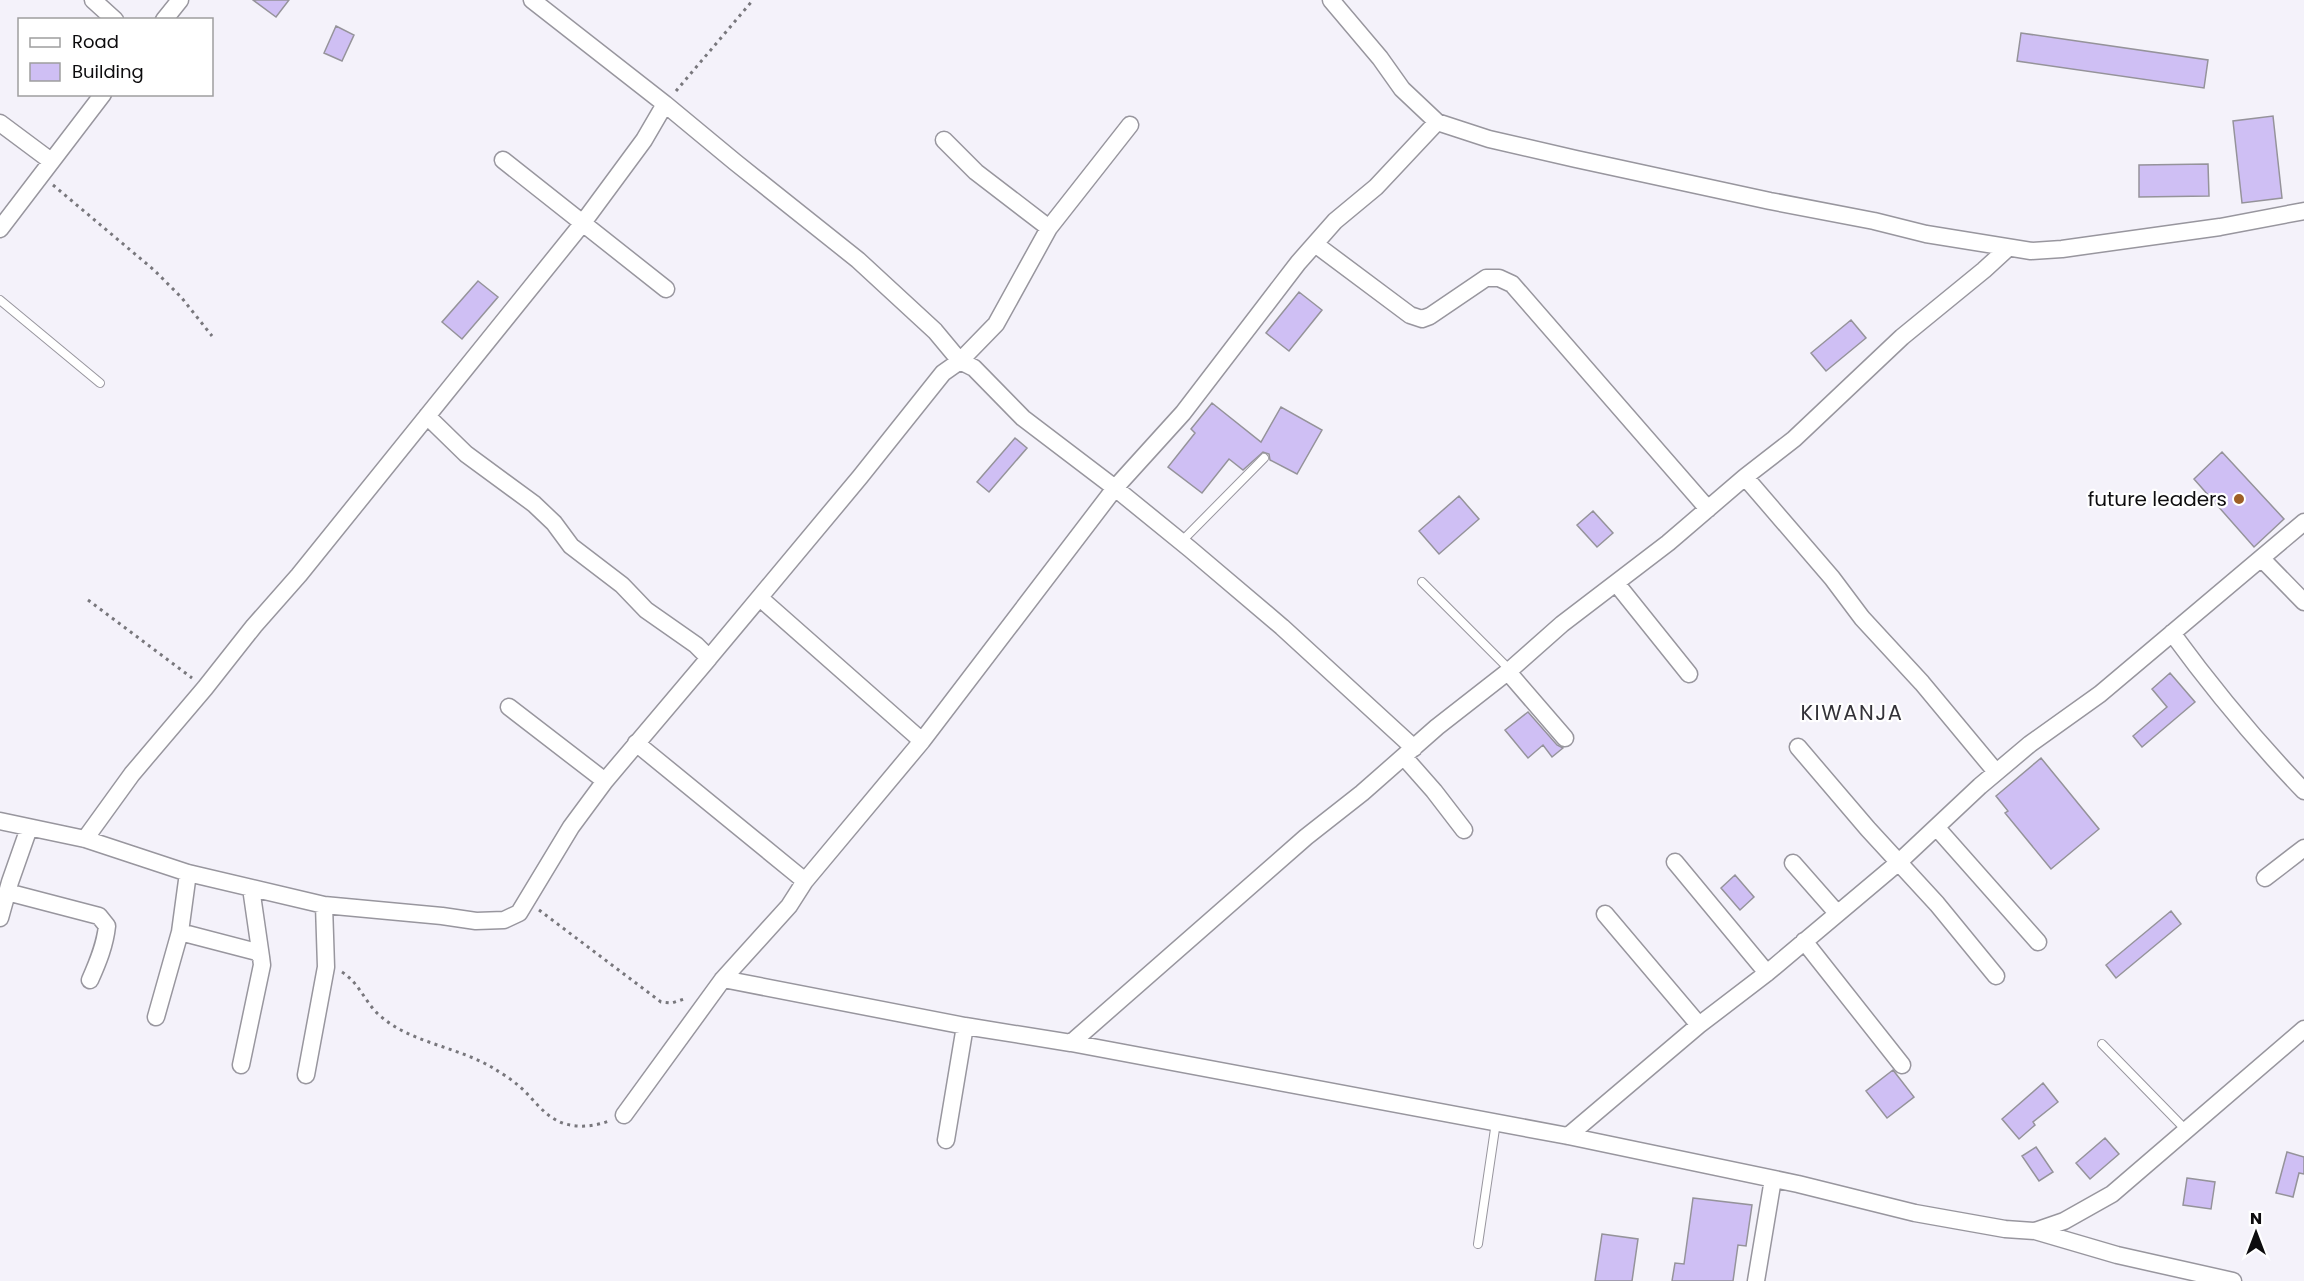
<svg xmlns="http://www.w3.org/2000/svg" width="2304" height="1281" font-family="Poppins,sans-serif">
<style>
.building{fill:#cfbff4;stroke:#95939a;stroke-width:1.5}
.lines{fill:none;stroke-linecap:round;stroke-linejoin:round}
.service-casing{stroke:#98969e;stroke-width:10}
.minor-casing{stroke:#98969e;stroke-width:19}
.path{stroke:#78777c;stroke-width:3;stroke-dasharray:3 4.5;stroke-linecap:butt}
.service{stroke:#fff;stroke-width:8}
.minor{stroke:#fff;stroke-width:16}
.poi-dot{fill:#9e5f26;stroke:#fff;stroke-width:2}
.labels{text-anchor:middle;stroke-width:4.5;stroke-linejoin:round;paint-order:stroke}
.poi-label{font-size:20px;fill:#0d0c0e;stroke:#fff;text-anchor:end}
.neighbourhood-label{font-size:21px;letter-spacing:1.5px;fill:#333238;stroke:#fff}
</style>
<rect width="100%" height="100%" fill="#f4f2fa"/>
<path class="building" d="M253 0H289L276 17Z
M336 26 354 35 342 61 324 53Z
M2021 33 2208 60 2204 88 2017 61Z
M2273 116 2282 198 2242 203 2233 121Z
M2208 164 2209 196 2139 197V165Z
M478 281 498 297 462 339 442 322Z
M1299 292 1322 310 1289 351 1266 333Z
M1851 320 1866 338 1826 371 1811 353Z
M1212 403 1261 442 1281 407 1322 430 1297 474 1270 460 1269 454 1263 452 1243 470 1229 459 1202 493 1168 467 1195 433 1191 429Z
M1015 438 1027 448 989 492 977 482Z
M2222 452 2284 519 2254 547 2194 479Z
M1459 496 1479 519 1439 554 1419 531Z
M1593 511 1613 533 1597 547 1577 525Z
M2170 673 2195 702 2142 747 2133 736 2167 707 2152 689Z
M1528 712 1557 745 1563 748 1552 757 1543 745 1528 758 1505 730Z
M2041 758 2099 829 2051 869 2005 813 2008 811 1996 796Z
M1735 875 1754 897 1740 910 1721 888Z
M2171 911 2181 924 2116 978 2106 965Z
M1893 1070 1914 1097 1887 1118 1866 1091Z
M2043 1083 2058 1102 2033 1122 2035 1125 2019 1139 2002 1119Z
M2105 1138 2119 1154 2090 1179 2076 1163Z
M2036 1147 2053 1172 2039 1181 2022 1156Z
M2287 1152 2304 1157V1174L2299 1173 2293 1197 2276 1193Z
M2187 1178 2215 1182 2211 1209 2183 1205Z
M1693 1198 1752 1205 1746 1246 1738 1245 1733 1281H1672L1675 1263 1684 1264Z
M1602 1234 1638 1239 1632 1281H1595Z"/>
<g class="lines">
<g class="service-casing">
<path id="service" d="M0 300 100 383
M1181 542 1264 458
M1422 582 1510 670
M2102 1044 2186 1130
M1478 1244 1496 1122"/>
</g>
<g class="minor-casing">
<path id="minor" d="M93 0 115 20
M532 0 665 104 735 162 858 260 935 331 960 361 974 368 1023 418 1115 488 1190 549 1282 627 1414 748
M1331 0 1380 58 1402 89 1437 122 1489 139 1576 159 1770 201 1874 221 1926 234 2031 251 2062 249 2220 227 2304 211
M164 20 180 0
M0 123 51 161
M944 140 976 172 1049 228
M503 160 666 289
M0 229 103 94
M1315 244 1410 315 1422 319 1430 316 1486 278H1499L1512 284 1708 509
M427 416 466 454 534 504 554 523 571 546 622 585 646 610 696 645 709 658 860 477 943 373 960 361 996 324 1049 228 1130 125
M1745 477 1832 578 1862 618 1922 683 1996 772
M2262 559 2304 602
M1616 583 1689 674
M760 598 922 741
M2172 633C2213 689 2256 741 2304 791
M1508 672 1565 738
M509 707 605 781
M1798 747 1868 829 1937 904 1996 976
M1404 757 1434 791 1464 830
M0 821 85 839 188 873 324 905 442 916 476 921 504 920 519 913 571 827 605 781 709 658
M1937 828 2038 942
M85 839 132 774 205 688 254 626 299 575 582 224 644 140 665 104
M1675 862 1767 973
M1793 863 1837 913
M2265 878 2304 848
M805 881 922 741 1115 488 1183 413 1298 263 1335 221 1376 187 1437 122
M251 888 261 957
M7 892 99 916 107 926C105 945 98 962 90 980
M1605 914 1699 1025
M0 918 10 882 29 828
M180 932 257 952 261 957 262 965 241 1065
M1804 941 1902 1065
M723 979 965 1026 1071 1043 1568 1136 1798 1184 1915 1213 2005 1229 2035 1231 2064 1221 2112 1194 2304 1029
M156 1017 180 932 188 873
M1071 1043 1306 837 1362 793 1437 727 1510 670 1562 624 1668 543 1745 477 1794 439 1902 337 1984 270 2008 248
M306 1075 326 967 324 905
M624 1115 723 979 789 906 805 881 636 743
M1568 1136 1699 1025 1767 973 1899 862 1980 786 2030 744 2100 694 2304 522
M946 1140 965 1026
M2035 1231 2117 1255 2233 1281
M1756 1281 1773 1179"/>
</g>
<path class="path" d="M676 91 753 0
M53 185 154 270 181 297 212 336
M88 600 192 678
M539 910 661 1002 672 1003 687 998
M342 972C359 983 364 1000 377 1013 408 1043 457 1046 493 1068 501 1073 511 1079 519 1086 532 1097 541 1112 556 1120 572 1129 593 1127 609 1121"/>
<use href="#service" class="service"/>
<use href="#minor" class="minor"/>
</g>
<circle class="poi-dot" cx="2239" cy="499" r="6"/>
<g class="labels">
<g class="poi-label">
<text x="2227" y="506">future leaders</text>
</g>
<g class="neighbourhood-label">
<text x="1852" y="720">KIWANJA</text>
</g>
</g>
<rect x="18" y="18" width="195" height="78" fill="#ffffff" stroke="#9e9e9f" stroke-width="1.5"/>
<rect x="30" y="38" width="30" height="9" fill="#ffffff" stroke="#9e9e9f" stroke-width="1.5"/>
<text x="72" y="48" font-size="18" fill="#0d0c0e">Road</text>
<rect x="30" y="63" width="30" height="18" fill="#cfbff4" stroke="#9e9e9f" stroke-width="1.5"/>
<text x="72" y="78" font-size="18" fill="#0d0c0e">Building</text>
<g transform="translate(2256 1233)" stroke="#ffffff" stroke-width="4.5" paint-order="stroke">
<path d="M0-4.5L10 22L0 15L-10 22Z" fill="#0d0c0e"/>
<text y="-9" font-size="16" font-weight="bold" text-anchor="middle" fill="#0d0c0e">N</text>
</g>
</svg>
